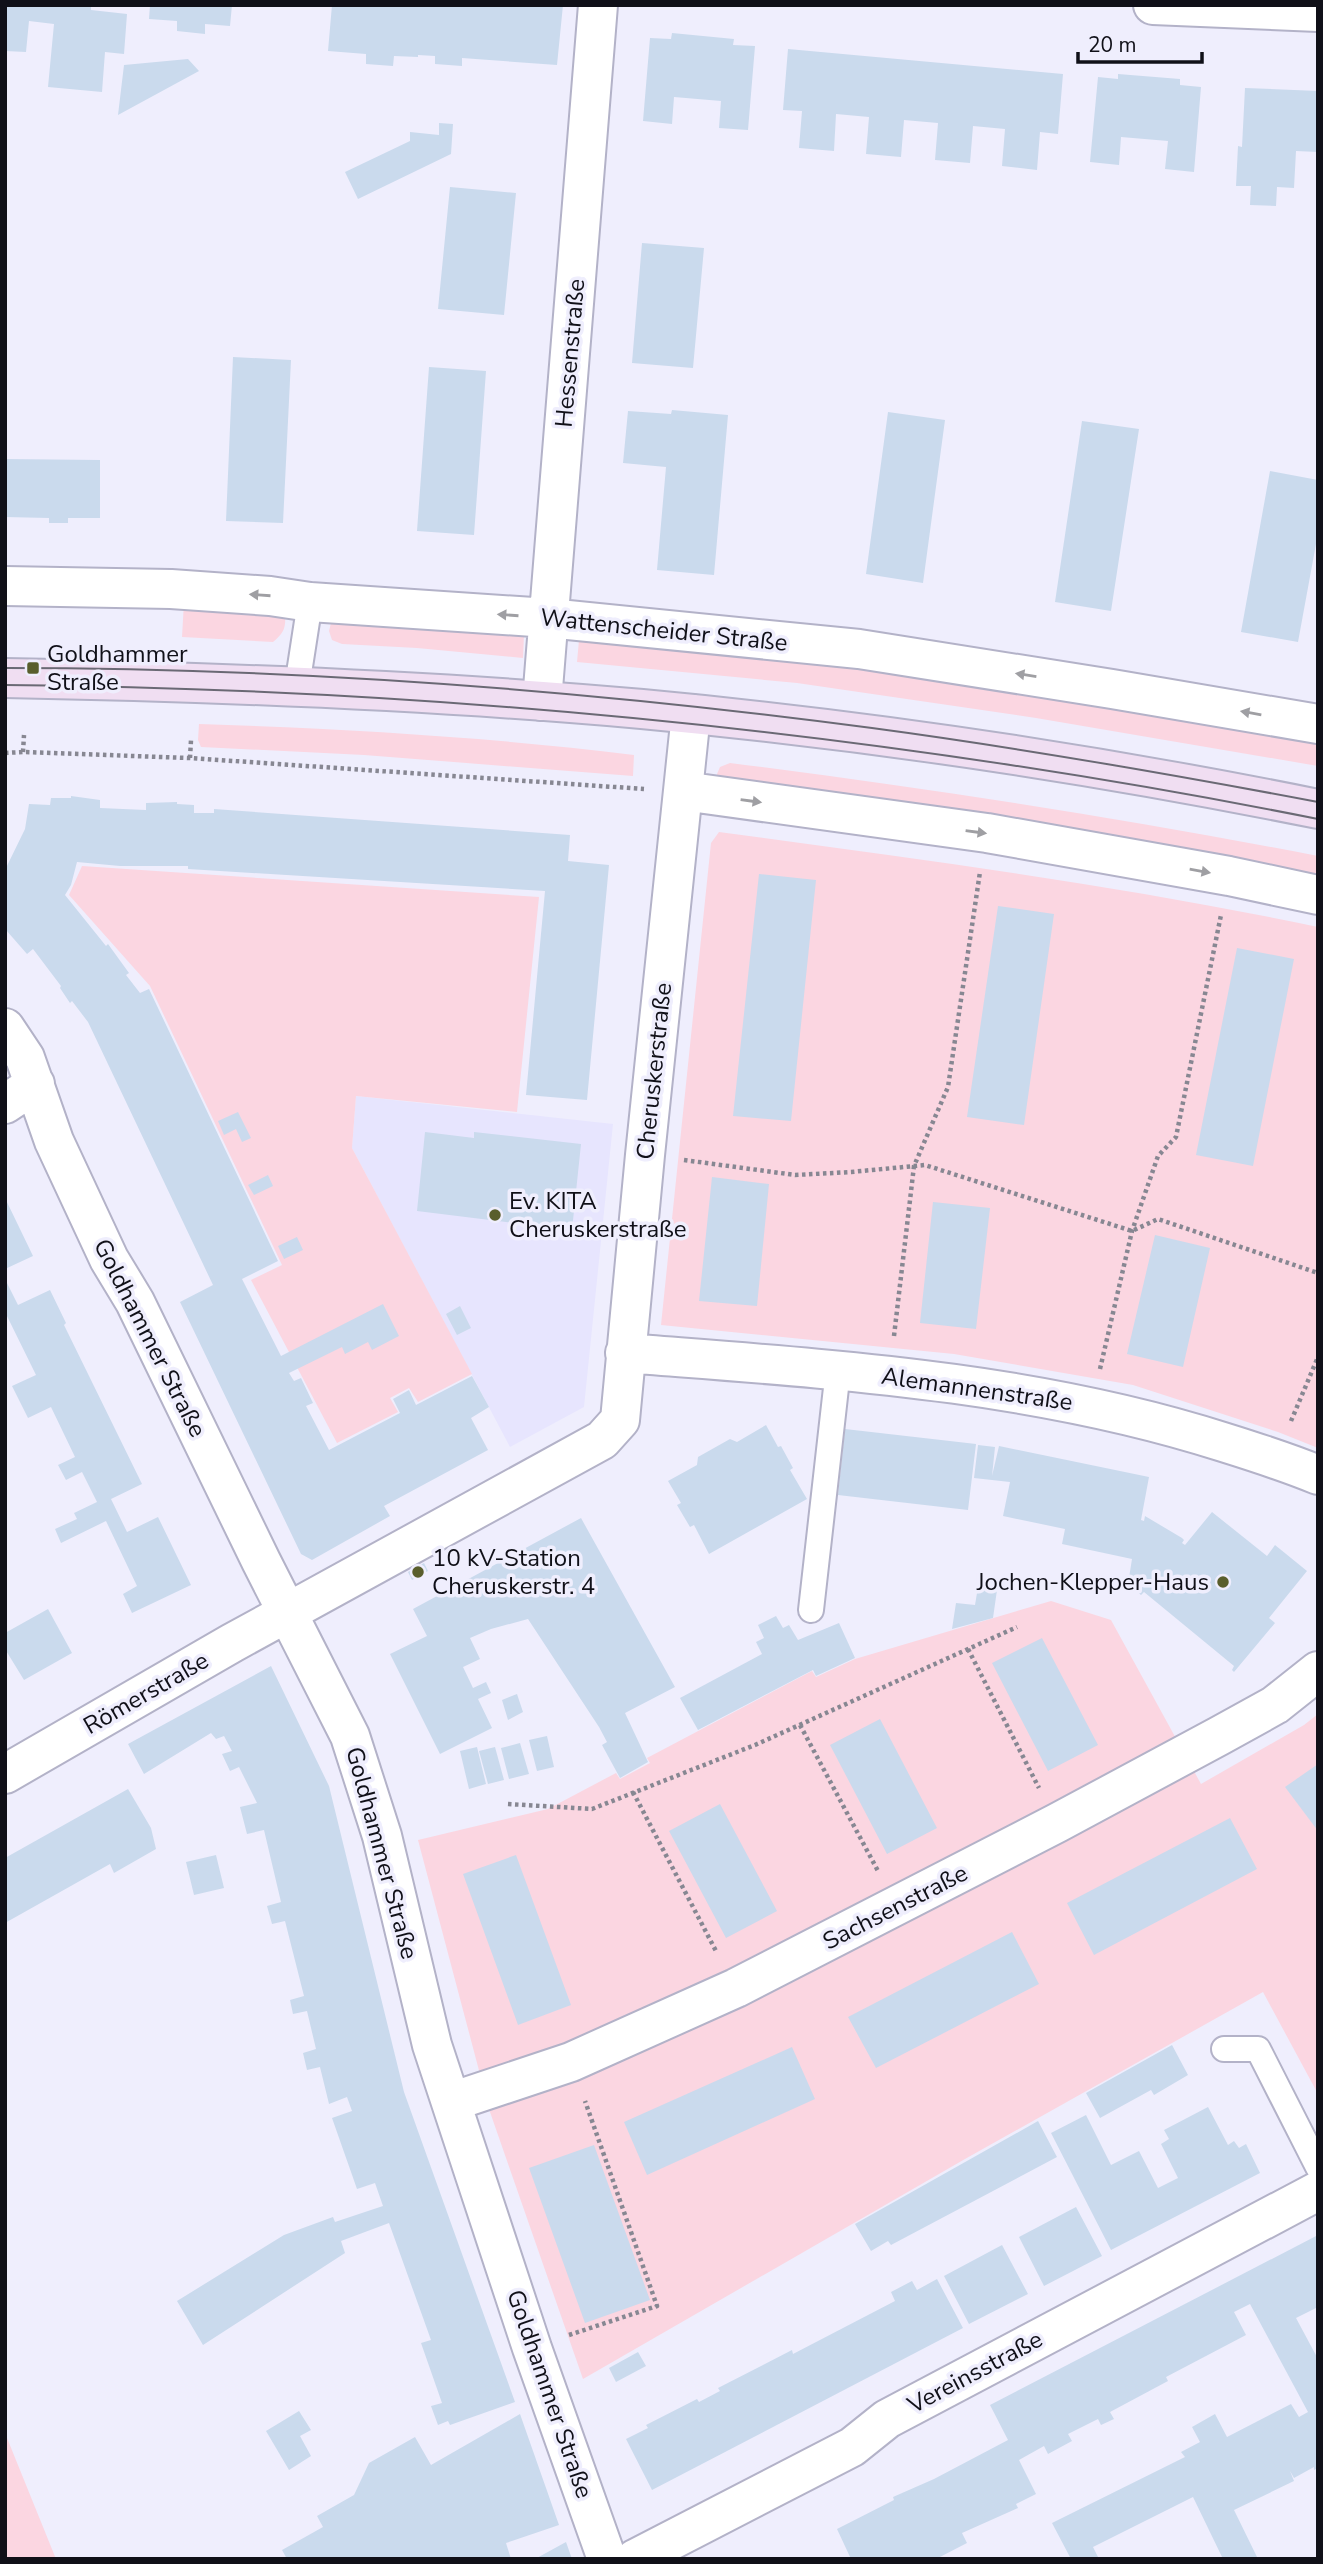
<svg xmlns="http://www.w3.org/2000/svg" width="1323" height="2564" font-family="'Nunito Sans',sans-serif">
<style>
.built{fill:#e7e5fe}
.green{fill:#fbd6e1}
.building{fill:#cadaed}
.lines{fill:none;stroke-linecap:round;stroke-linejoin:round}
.lane-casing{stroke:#b3b2c8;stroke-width:28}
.street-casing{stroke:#b3b2c8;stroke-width:42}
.secondary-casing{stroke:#b3b2c8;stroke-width:42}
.path{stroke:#878792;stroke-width:4.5;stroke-dasharray:3.5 3.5;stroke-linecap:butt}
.lane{stroke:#fff;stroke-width:24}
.street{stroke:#fff;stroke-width:38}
.secondary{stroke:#f0def2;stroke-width:38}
.tram{stroke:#6a6974;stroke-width:2}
.oneway{fill:#9f9fa3}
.poi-dot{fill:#595e2c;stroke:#efeefd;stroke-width:2.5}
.labels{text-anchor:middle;stroke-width:7;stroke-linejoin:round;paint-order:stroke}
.street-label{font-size:24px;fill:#101018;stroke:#efeefd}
.poi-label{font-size:24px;fill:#101018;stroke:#efeefd;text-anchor:start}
</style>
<rect width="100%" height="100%" fill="#efeefd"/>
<path class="built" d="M356 1096 613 1124 584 1407 510 1447 352 1148Z"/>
<path class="green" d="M184 602 285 614C286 628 284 633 273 642L182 637Z
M343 620 524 635 523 658 417 648 342 644 332 640 329 631 331 623Z
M579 640 798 661 1036 694 1295 738 1318 743V766L1036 718 797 683 577 662Z
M199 724C345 729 489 737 634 755L633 776 364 755 201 747 198 740Z
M730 763C927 788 1123 818 1318 856V878L719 782 717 774 720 767Z
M719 832C919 859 1120 885 1318 927V1448L1278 1432 1133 1385 954 1354 661 1325 711 843Z
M82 866 539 897 517 1112 356 1096 352 1148 472 1374 418 1402 409 1388 390 1398 398 1412 337 1443 251 1280 282 1265 150 986 69 895Z
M1051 1601 1111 1620 1201 1784 1304 1725 1318 1714V2094L1263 1992 965 2159 583 2379 490 2112 418 1840 548 1809 616 1773 620 1779 650 1763 647 1758 812 1671 816 1677 855 1659Z
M5 2433 56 2559H5Z"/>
<path class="building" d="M5 5H91V10L127 14 124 54 105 52 102 92 48 87 54 24 29 21 26 52 5 51Z
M150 5H232L230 26 205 24V34L177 31V21L149 19Z
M332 5H563L557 65 462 58V66L435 64V56L418 55V57L394 56 393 66 366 64V54L328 51Z
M672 33 734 39 733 45 755 46 748 130 719 128 721 101 674 97 672 124 643 121 650 38 671 39Z
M788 49 1063 74 1058 134 1040 132 1037 170 1002 166 1005 129 973 126 970 163 935 160 938 123 904 120 901 157 866 154 869 117 836 114 834 151 799 148 802 111 783 110Z
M188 59 199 71 118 115 124 65Z
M1118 74 1180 79V85L1201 87 1194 172 1165 169 1168 141 1121 137 1119 165 1090 162 1098 77 1118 79Z
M1245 88 1318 91V152L1296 151 1294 188 1277 187 1276 206 1250 205 1251 186H1236L1238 146 1242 147Z
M439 123 453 124 451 154 358 199 345 172 410 141V132L439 135Z
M450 187 516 193 504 315 438 309Z
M642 243 704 248 693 368 632 363Z
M233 357 291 360 283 523 226 521Z
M429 367 486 371 474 535 417 531Z
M672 410 728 415 714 575 657 570 666 467 623 463 628 411 671 414Z
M888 412 945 420 923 583 866 574Z
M1082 421 1139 429 1111 611 1055 602Z
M5 459 100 460V518H68V523H49V518L5 517Z
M1270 471 1318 480V533L1298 642 1241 632Z
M71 796 100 800V808L146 810V803L177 802V804L194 805V813H214V809L570 835 568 861 609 865 587 1100 526 1095 545 891 188 869V866H120L77 862 71 885 65 895 106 946 108 944 129 973 126 975 140 993 149 989 278 1261 242 1279 281 1356 383 1304 399 1336 372 1350 368 1342 345 1354 342 1347 289 1373 294 1381 301 1378 313 1403 306 1406 329 1450 400 1413 393 1399 409 1390 416 1405 472 1376 489 1407 471 1418 488 1450 384 1506 390 1516 312 1560 301 1554 180 1302 213 1285 88 1022 72 1001 70 1003 60 988 61 986 33 949 27 954 6 930 5 870 25 829 29 804 50 805 51 798H71Z
M759 874 816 880 791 1121 733 1116Z
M998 906 1054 914 1024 1125 967 1117Z
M1237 948 1294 959 1253 1166 1196 1155Z
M238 1112 251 1138 242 1142 236 1129 224 1135 218 1121Z
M425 1132 474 1138V1132L581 1144 572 1230 417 1211Z
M268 1175 273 1186 254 1195 248 1185Z
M712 1177 769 1184 757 1306 699 1301Z
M5 1198 33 1256 5 1269Z
M933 1202 990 1208 976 1329 920 1323Z
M1155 1235 1210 1248 1183 1367 1127 1354Z
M297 1237 303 1250 284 1259 278 1246Z
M5 1279 18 1305 50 1290 66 1323 64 1325 142 1484 111 1499 127 1532 158 1517 191 1585 132 1613 123 1594 137 1586 106 1521 61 1543 55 1529 77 1519 74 1513 97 1502 82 1472 66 1480 58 1465 75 1457 51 1407 28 1418 12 1386 36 1375 5 1312Z
M460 1306 471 1328 457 1335 446 1314Z
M766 1425 778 1447 781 1446 793 1468 790 1470 807 1499 709 1554 694 1525 690 1527 677 1505 681 1503 668 1481 697 1465 698 1457 730 1439 737 1442Z
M845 1429 976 1444 968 1510 838 1495Z
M978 1445 995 1447 992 1476 999 1446 1149 1477 1141 1520 1144 1521 1145 1516 1182 1538 1184 1540 1182 1543 1185 1545 1212 1512 1267 1556 1275 1545 1307 1571 1269 1618 1275 1623 1234 1672 1232 1670 1234 1666 1144 1592 1141 1595 1128 1584 1132 1559 1062 1544 1065 1529 1003 1516 1010 1482 974 1478Z
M581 1518 675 1687 625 1713 648 1762 620 1778 602 1745 607 1742 599 1727 528 1619 491 1629 470 1638 480 1659 463 1667 473 1688 486 1682 491 1693 478 1699 492 1728 440 1754 390 1654 427 1636 413 1609Z
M424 1563 428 1571 412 1580 408 1572Z
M978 1587 997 1590 993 1618 952 1629 956 1603 975 1605Z
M48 1609 72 1653 24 1680 5 1649V1633Z
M776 1616 783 1628 789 1625 798 1640 839 1623 855 1658 816 1676 813 1670 698 1730 680 1698 762 1654 756 1642 764 1638 758 1625Z
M1042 1638 1098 1745 1048 1771 992 1663Z
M271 1666 329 1786 404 2092 515 2402 450 2425 448 2421 438 2425 431 2406 442 2403 421 2343 431 2340 389 2223 341 2241 345 2253 203 2345 177 2301 284 2235 333 2217 335 2222 383 2206 375 2183 357 2189 332 2118 352 2111 347 2097 329 2104 320 2067 307 2070 303 2053 316 2049 307 2011 293 2014 290 2000 304 1996 285 1921 272 1924 267 1906 281 1902 264 1830 247 1834 240 1807 257 1803 239 1767 230 1771 222 1754 232 1751 224 1736 216 1739 211 1733 144 1774 128 1744Z
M517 1694 523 1712 508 1720 502 1700Z
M880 1719 937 1828 887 1854 830 1745Z
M547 1736 554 1767 537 1771 529 1740Z
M520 1743 529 1774 509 1779 501 1748Z
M477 1747 486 1784 469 1789 460 1751Z
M495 1747 504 1780 488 1784 479 1751Z
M1318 1764V1831L1285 1787Z
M128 1789 151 1828 156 1849 114 1873 110 1864 5 1923V1858Z
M720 1804 777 1911 726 1938 669 1831Z
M1230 1818 1257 1869 1094 1955 1067 1903Z
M216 1855 224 1888 194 1895 186 1862Z
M516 1855 571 2005 518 2025 463 1874Z
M1012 1932 1039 1984 876 2068 848 2017Z
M1172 2045 1188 2075 1154 2095 1151 2090 1100 2118 1086 2093Z
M792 2047 815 2099 647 2175 624 2122Z
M1208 2107 1228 2145 1234 2141 1239 2148 1246 2144 1260 2173 1111 2250 1051 2133 1086 2115 1111 2165 1139 2151 1158 2188 1178 2178 1161 2144 1169 2139 1164 2130Z
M1038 2121 1057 2157 891 2245 888 2241 871 2251 855 2224Z
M594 2145 650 2300 585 2323 529 2168Z
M1076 2207 1102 2256 1044 2286 1019 2237Z
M1318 2235V2307L1296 2318 1318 2359V2468L1314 2470V2467L1294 2478 1290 2471 1294 2481 1234 2510 1258 2559H1223L1193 2497 1093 2547 1099 2559H1071L1052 2523 1185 2457 1181 2452 1200 2442 1192 2427 1215 2414 1227 2437 1291 2404 1299 2417 1308 2412 1250 2304 1234 2312 1246 2335 1166 2377 1168 2381 1110 2412 1114 2419 1101 2425 1098 2419 1068 2434 1072 2441 1048 2454 1044 2446 1019 2460 1036 2494 1016 2504 1018 2508 962 2533 967 2543 936 2559H851L837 2529 894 2500 893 2497 934 2479 1008 2440 990 2405Z
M1002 2245 1028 2294 969 2324 944 2276Z
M937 2279 963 2328 652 2490 626 2439 648 2428 646 2425 697 2399 699 2402 720 2391 718 2388 792 2350 793 2354 895 2301 891 2292 912 2281 917 2290Z
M638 2352 646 2366 616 2382 609 2368Z
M299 2411 311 2430 300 2436 311 2456 289 2470 266 2431Z
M520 2414 559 2525 506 2543 511 2559H287L282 2550 323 2527 317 2516 354 2495 369 2463 415 2437 431 2465Z
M566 2542 572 2559H535Z"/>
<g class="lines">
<g class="lane-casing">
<path id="lane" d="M297 686 310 602
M811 1610 838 1370
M1224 2049H1258L1318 2167"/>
</g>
<g class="street-casing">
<path id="street" d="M1153 5 1318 12
M5 586 171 589 270 596 310 602 548 618 859 649 1112 689 1318 724
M542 701 598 5
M683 791 987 833 1229 876 1318 895
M5 1028 25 1058 54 1141 109 1259 135 1302 261 1561 350 1736 382 1836 432 2045 532 2348 607 2559
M5 1104 35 1084
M625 1353C826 1369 1029 1380 1223 1442 1255 1452 1287 1462 1318 1475
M5 1774 232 1643 602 1440 620 1420 645 1155 691 714
M451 2102 571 2062 736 1988 1057 1823 1219 1736 1275 1705 1318 1671
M635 2559 852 2447 887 2419 1318 2191"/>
</g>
<g class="secondary-casing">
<path id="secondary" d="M5 678C218 682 430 690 642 709 868 730 1095 764 1318 809"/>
</g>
<path class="path" d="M23 752 24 735
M5 753 23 752 190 758 644 789
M190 758 191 740
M684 1160 795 1175 851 1172 925 1165 1132 1231 1158 1219 1318 1273
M894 1336 914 1166 948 1087 980 872
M1100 1369 1132 1231 1158 1156 1176 1137 1221 915
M1291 1421 1318 1357
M968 1649 1039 1788
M800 1725 878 1871
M633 1792 717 1953
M508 1804 592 1809 755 1745 1017 1627
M569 2335 657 2306 585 2101"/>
<use href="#lane" class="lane"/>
<use href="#street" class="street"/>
<use href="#secondary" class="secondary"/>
<path class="tram" d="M5 668C294 668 586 690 872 728 1021 748 1170 774 1318 802
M5 685C445 689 886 733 1318 819"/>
</g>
<defs><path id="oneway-solid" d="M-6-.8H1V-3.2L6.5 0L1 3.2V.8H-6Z" transform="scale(1.75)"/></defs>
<g class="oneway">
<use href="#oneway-solid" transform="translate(260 595) rotate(-176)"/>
<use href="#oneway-solid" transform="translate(508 615) rotate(-176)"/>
<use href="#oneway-solid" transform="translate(1026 675) rotate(-171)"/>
<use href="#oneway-solid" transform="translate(1251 713) rotate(-170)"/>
<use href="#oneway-solid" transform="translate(751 801) rotate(8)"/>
<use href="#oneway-solid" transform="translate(976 832) rotate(8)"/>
<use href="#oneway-solid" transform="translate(1200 871) rotate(10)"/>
</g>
<g class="poi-dot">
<rect x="26" y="661" width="14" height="14" rx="3.5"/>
<circle cx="495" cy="1215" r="7"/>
<circle cx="418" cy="1572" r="7"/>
<circle cx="1223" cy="1582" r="7"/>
</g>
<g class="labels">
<g class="street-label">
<text transform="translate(570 353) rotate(-85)" y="8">Hessenstraße</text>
<text transform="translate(664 630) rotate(6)" y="8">Wattenscheider Straße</text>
<text transform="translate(654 1071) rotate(-84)" y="8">Cheruskerstraße</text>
<text transform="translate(150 1338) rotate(63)" y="8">Goldhammer Straße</text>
<text transform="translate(977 1389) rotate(8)" y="8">Alemannenstraße</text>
<text transform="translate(146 1693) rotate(-30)" y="8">Römerstraße</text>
<text transform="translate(382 1853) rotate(75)" y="8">Goldhammer Straße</text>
<text transform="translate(895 1907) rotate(-27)" y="8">Sachsenstraße</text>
<text transform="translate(975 2372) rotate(-28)" y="8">Vereinsstraße</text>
<text transform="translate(550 2394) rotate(71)" y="8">Goldhammer Straße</text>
</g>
<g class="poi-label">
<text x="47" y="662">Goldhammer<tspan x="47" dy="28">Straße</tspan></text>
<text x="509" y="1209">Ev. KITA<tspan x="509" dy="28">Cheruskerstraße</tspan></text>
<text x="432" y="1566">10 kV-Station<tspan x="432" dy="28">Cheruskerstr. 4</tspan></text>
<text x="1209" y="1590" text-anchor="end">Jochen-Klepper-Haus</text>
</g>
</g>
<rect width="1323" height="2564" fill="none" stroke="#101018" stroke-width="14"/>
<path d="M1078 52v10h124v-10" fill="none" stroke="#101018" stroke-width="3.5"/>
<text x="1088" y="52" font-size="21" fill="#101018" stroke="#efeefd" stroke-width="5" paint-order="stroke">20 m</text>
</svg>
